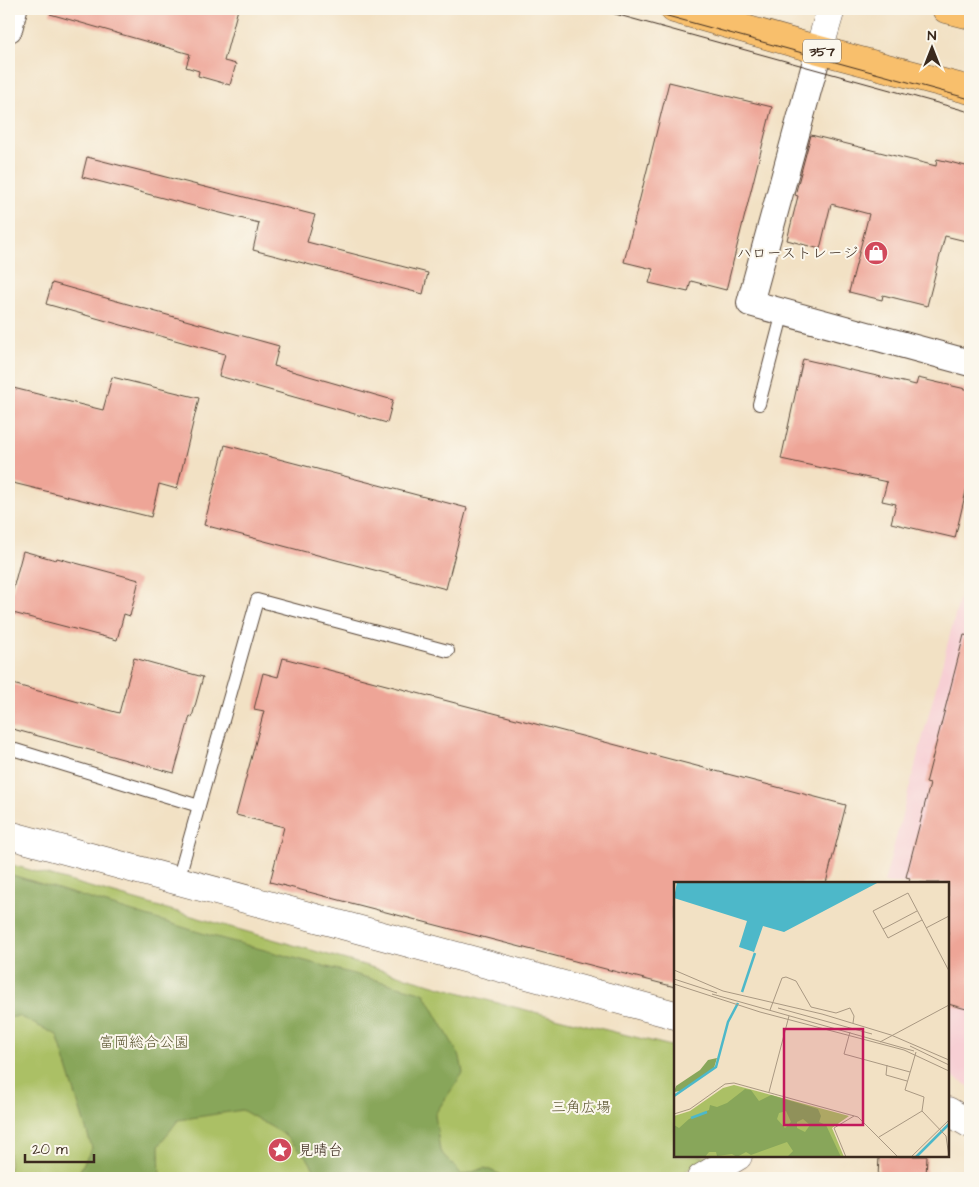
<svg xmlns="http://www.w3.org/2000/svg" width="979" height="1187" font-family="'Architects Daughter','Klee One',sans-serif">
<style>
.built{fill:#f7cfd4}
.green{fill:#abc065;stroke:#737542}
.forest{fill:#88a65a;stroke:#62683c}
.building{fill:#eea597}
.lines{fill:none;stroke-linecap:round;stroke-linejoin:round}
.service-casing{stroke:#564537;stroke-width:14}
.minor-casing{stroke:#564537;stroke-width:28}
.tertiary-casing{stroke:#564537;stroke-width:29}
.trunk-casing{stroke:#564537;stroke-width:29}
.motorway-casing{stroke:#564537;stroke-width:29}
.service{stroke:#fff;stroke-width:12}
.minor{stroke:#fff;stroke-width:26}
.tertiary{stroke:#fff;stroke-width:28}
.trunk{stroke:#f8bf6c;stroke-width:28}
.motorway{stroke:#f8bf6c;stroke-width:28}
.tram{stroke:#3b2a1e;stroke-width:1}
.labels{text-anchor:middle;stroke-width:4;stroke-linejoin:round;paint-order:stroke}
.shield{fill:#fbf7ec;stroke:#75685c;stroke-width:1}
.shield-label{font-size:14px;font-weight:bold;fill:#3b2a1e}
.poi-label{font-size:15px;fill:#3b2a1e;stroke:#fbf7ec;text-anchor:end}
.park-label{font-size:15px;fill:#5d5733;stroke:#fbf7ec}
.inset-river{fill:none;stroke:#4db8c9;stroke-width:2.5}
.inset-road{fill:none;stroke:#a99882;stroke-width:1}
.view{fill:#c2185b;fill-opacity:0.15;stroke:#c2185b;stroke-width:2.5}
.inset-edge{fill:none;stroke:#3b2a1e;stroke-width:2.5}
</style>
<rect width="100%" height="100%" fill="#fbf7ec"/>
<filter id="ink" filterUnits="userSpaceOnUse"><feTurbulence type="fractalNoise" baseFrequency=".02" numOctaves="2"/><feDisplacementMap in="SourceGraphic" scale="10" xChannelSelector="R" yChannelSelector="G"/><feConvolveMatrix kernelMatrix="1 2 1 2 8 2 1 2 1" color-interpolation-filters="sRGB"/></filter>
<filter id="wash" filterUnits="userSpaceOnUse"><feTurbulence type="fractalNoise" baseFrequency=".0096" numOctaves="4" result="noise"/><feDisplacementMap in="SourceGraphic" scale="20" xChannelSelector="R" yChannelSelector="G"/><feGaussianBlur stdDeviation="1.12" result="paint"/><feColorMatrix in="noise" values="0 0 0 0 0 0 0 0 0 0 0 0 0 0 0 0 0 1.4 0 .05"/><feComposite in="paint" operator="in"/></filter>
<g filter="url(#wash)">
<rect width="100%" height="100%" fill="#f2e1c4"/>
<path class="built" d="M970 559V1087L948 1074V883H884Z"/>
<path class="green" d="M9 864 490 1001 675 1047V1156H711L674 1178H9Z"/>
<path class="forest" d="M9 874 205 934 424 993 460 1057 463 1073 435 1114 440 1151 462 1175 485 1168 509 1178H319L308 1159 282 1133 242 1110 178 1120 159 1146 160 1178H76L92 1148 57 1035 18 1016 9 1018Z"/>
<g id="blocks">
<path class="building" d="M51 9H238L224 61 236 64 230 85 198 76 199 71 186 67 190 54 50 14Z
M669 82 772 107 726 290 691 281 688 292 649 283 653 269 624 262Z
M811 135 936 166 937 159 970 167V242L945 236 927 306 883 295 882 300 849 292 869 214 831 204 820 249 787 240 798 196 795 195Z
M87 157 315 215 307 242 428 273 423 294 253 250 259 223 82 177Z
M52 283 279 346 274 366 393 400 387 423 219 376 225 354 46 304Z
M803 359 916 385 918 378 970 390V474L955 538 891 523 896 504 882 501 887 482 781 459Z
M112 377 199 398 177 489 159 484 151 517 9 482V387L103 410Z
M225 445 467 508 446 589 204 525Z
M23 551 56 560 57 558 139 580 130 616 124 614 117 640 9 612V604Z
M964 635 970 636V1010L948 1004V883H909L910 878 906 877 930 784 926 783Z
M134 658 203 677 192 717 190 716 174 773 9 728V683L119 713Z
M283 658 846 805 826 883H675V987L270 882 284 827 236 815 264 711 254 709 263 673 278 677Z
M879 1156H927L926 1178H878Z"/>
</g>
</g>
<g filter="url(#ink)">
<use href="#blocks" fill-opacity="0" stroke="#564537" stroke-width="1"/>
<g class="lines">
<g class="service-casing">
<path id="service" d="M759 404 783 312
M9 748 199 806
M178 880 257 600 448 651"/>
</g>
<g class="minor-casing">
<path id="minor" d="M9 29 14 9
M819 50 750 303 970 363"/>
</g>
<g class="tertiary-casing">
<path id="tertiary" d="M819 50 831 9
M9 835C231 894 453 956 675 1015
M948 1111 970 1124
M701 1178 738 1156"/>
</g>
<g class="trunk-casing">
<path id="trunk" d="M674 9 819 50 970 90"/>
</g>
<g class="motorway-casing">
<path id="motorway" d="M946 9 970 15"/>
</g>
<use href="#service" class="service"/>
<use href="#minor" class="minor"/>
<use href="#tertiary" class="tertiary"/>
<use href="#trunk" class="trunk"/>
<use href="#motorway" class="motorway"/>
<path class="tram" d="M597 9 970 112
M642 9 970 99"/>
</g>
</g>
<defs>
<g id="shop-disc" transform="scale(1.25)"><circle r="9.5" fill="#d1495b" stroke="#fbf7ec"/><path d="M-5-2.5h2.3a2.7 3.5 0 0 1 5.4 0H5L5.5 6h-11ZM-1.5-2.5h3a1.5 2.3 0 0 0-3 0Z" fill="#fff"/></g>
<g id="sight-disc" transform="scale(1.25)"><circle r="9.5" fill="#d1495b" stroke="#fbf7ec"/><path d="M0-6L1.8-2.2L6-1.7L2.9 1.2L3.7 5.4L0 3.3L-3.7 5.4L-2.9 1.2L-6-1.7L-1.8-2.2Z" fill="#fff"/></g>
</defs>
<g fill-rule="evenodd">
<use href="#shop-disc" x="876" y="253"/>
<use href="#sight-disc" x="280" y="1150"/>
</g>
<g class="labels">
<rect class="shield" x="803" y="39.5" width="38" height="23" rx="4"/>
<g class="shield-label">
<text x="822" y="56">357</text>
</g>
<g class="poi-label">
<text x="858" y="258">ハローストレージ</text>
<text x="298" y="1155" text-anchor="start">見晴台</text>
</g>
<g class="park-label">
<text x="144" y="1047">富岡総合公園</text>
<text x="581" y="1112">三角広場</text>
</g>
</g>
<g transform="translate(674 882)">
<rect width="275" height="275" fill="#f2e1c4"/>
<path d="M60 203 175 234 158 246 170 275H0V234L16 229 49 206Z" fill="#abc065"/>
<path d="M43 176 40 186 7 209 0 210 2 204 26 188 34 178ZM71 207 77 208 85 219 97 213 144 227 147 234 145 240 152 243 167 275H113L119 269 113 260 77 273 72 270 63 275 58 272 43 274 42 270H35L31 275H0V243L5 246 15 237 35 228 36 223 43 225 53 221ZM112 229 117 240 111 246 103 237 105 231ZM129 237 136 243 131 250 123 246V240Z" fill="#88a65a" fill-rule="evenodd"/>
<path d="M3 0H205L110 50 89 44 80 70 65 65 73 39 0 16Z" fill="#4db8c9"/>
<path class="inset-river" d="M68 110 81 71M0 214 42 185 54 140 64 121M17 236 33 230M242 275 275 242"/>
<path class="inset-road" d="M248 38 214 56 199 29 234 11 275 89M252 46 275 34M209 47 243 29M0 88 49 109 148 132 217 153 275 178M0 97 43 111M0 102 86 130 230 168 275 189M38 112 240 169M104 126 198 152M96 128 108 96 112 95 122 99 137 125 162 131 176 126 180 134 179 141M176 150 170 172 236 190M206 160 275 123M236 164 275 183M242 170 231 208 250 215 248 229 272 254 275 275M213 183 212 193 233 199M95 210 115 134M0 232 16 227 51 202 60 201 184 235 224 275M205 255 248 229M172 275 160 246 180 234M237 275 275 238"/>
<path class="view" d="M110 147H189V243H110Z"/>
<rect width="275" height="275" class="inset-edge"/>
</g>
<rect width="979" height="1187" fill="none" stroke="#fbf7ec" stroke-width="30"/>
<g transform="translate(932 48)" stroke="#fbf7ec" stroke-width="4" paint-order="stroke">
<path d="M0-4L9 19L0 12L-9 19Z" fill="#3b2a1e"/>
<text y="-8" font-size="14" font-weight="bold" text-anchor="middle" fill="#3b2a1e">N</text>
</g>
<path d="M25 1154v8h69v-8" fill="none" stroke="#3b2a1e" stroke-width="2.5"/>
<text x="32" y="1154" font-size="15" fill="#3b2a1e" stroke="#fbf7ec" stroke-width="4" paint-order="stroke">20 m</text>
</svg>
